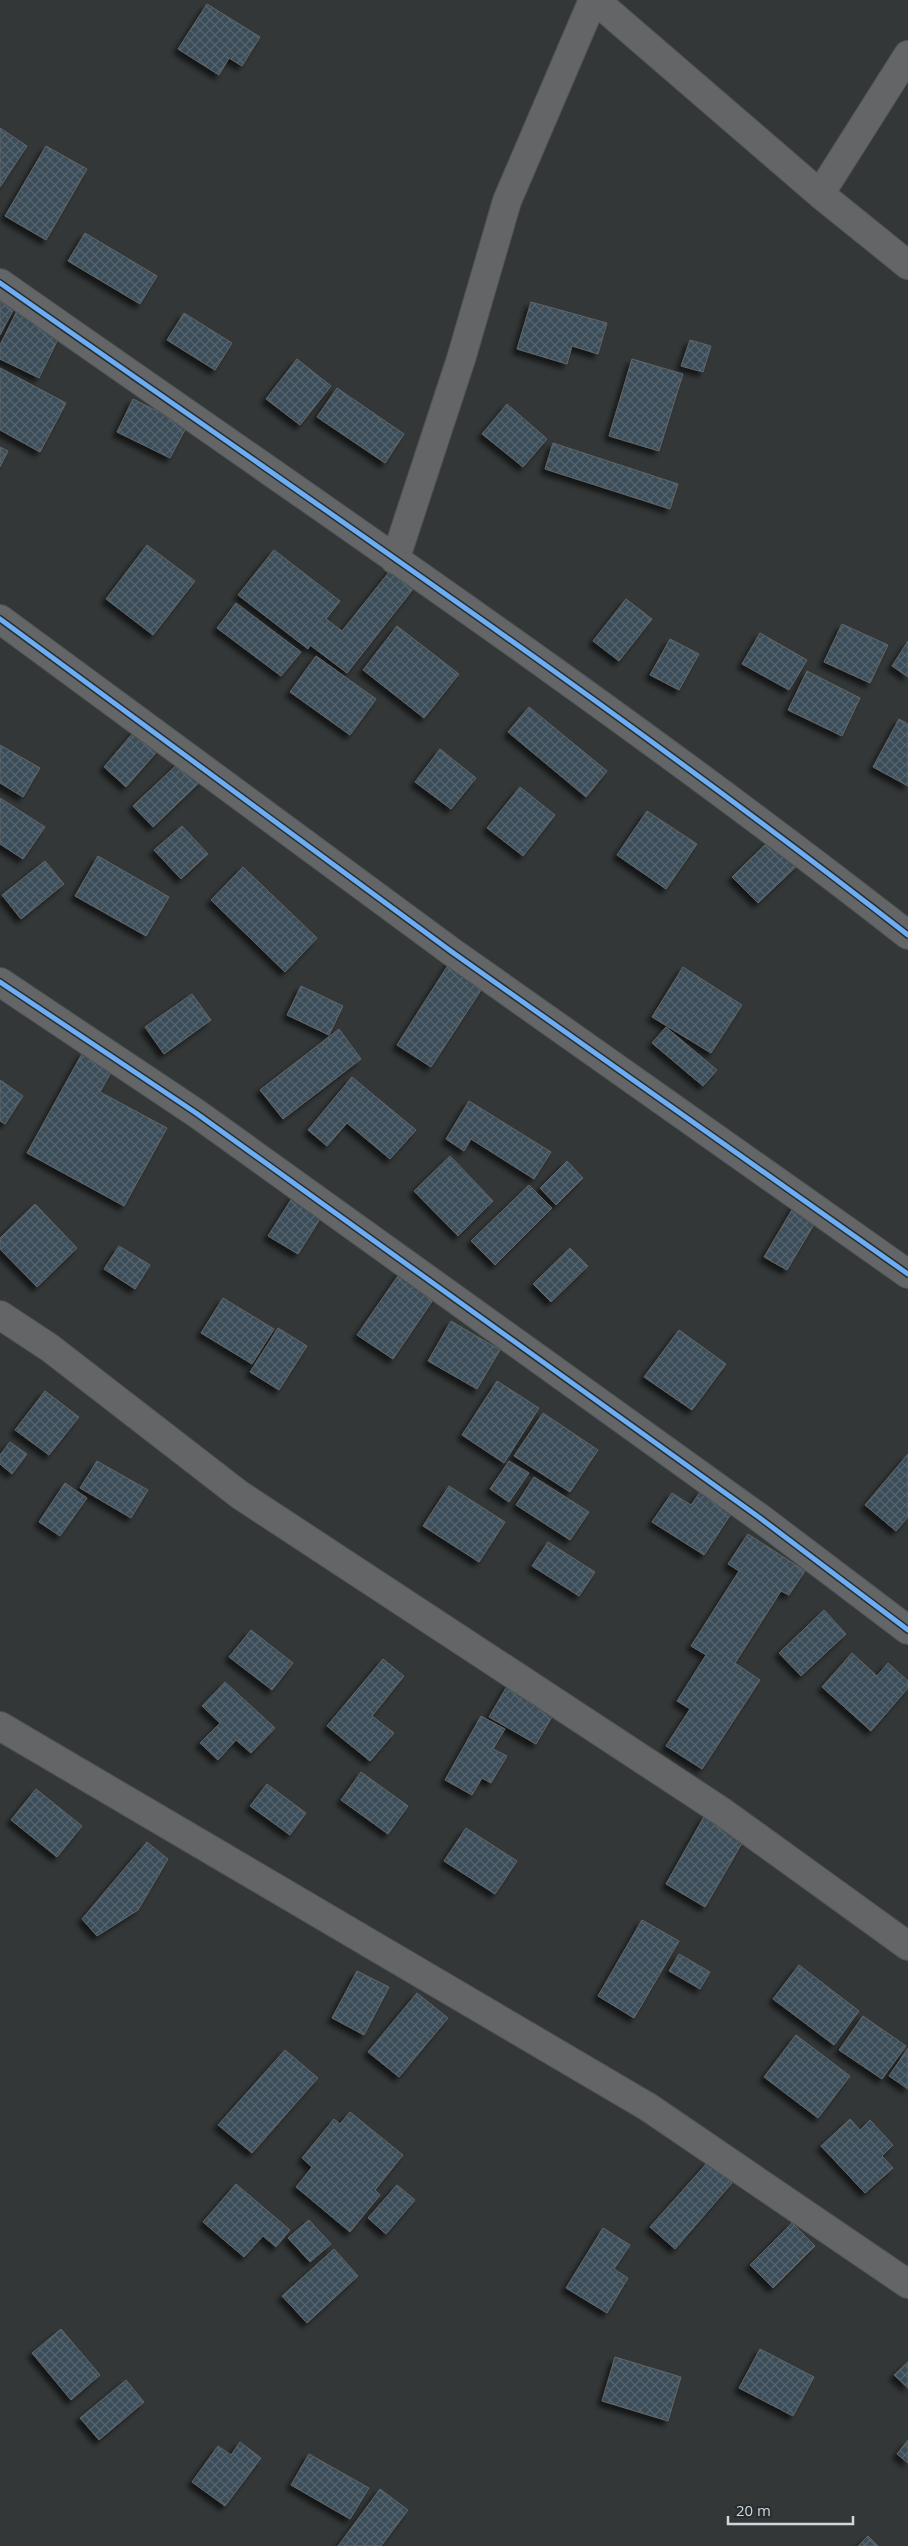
<svg xmlns="http://www.w3.org/2000/svg" width="908" height="2546" font-family="'Open Sans',sans-serif">
<style>
.building{fill:url(#building-cross-hatch);stroke:#626566;filter:url(#shadow)}
.lines{fill:none;stroke-linecap:round;stroke-linejoin:round}
.minor-casing{stroke:#4f5354;stroke-width:30}
.minor{stroke:#636566;stroke-width:28}
.cycleway-casing{stroke:#262d30;stroke-width:8}
.cycleway{stroke:#6dadf4;stroke-width:5}
</style>
<defs>
<pattern id="building-cross-hatch" width="8" height="8" patternUnits="userSpaceOnUse" patternTransform="scale(1.25)"><rect width="8" height="8" fill="#3b4d58"/><path d="M0 0l8 8M0 8l8-8" fill="none" stroke="#56666f"/></pattern>
<filter id="shadow"><feDropShadow dx="-4.5" dy="4.5" stdDeviation="2.5" flood-color="#0009"/></filter>
</defs>
<rect width="100%" height="100%" fill="#333738"/>
<path class="building" d="M207 4 260 37 242 66 229 58 219 75 178 49Z
M0 128 27 146 0 187Z
M46 146 87 169 46 240 5 216Z
M85 233 157 276 140 304 68 261Z
M0 289 19 299 0 335Z
M531 302 607 323 598 354 572 346 567 364 517 349Z
M18 309 62 331 39 378 0 359V345Z
M184 313 232 343 215 370 167 340Z
M690 340 711 346 703 372 681 366Z
M297 359 331 386 300 425 266 399Z
M632 359 683 374 659 451 609 436Z
M0 368 66 403 40 452 0 430Z
M337 388 404 434 385 463 317 417Z
M133 399 187 426 170 458 117 432Z
M507 404 547 439 523 467 482 434Z
M553 443 678 484 670 509 545 469Z
M0 447 8 451 0 467Z
M147 545 195 581 153 635 106 599Z
M274 550 340 601 326 619 342 631 394 566 417 584 347 673 310 645 308 649 238 595Z
M626 599 652 619 619 661 593 641Z
M236 603 301 652 281 676 217 628Z
M842 624 888 645 870 683 824 662Z
M397 626 459 674 424 718 363 670Z
M760 633 807 660 789 690 742 664Z
M670 639 699 654 679 690 650 675Z
M908 641V677L892 666Z
M316 656 376 699 350 735 290 692Z
M807 671 860 698 842 736 788 710Z
M529 707 607 771 586 797 508 732Z
M899 719 908 724V786L873 767Z
M138 727 161 747 126 787 104 767Z
M0 745 40 768 23 797 0 783Z
M440 749 476 778 451 809 415 782Z
M184 758 204 778 153 827 133 806Z
M520 787 555 815 523 856 487 828Z
M0 798 45 827 23 859 0 844Z
M647 811 697 844 666 889 617 855Z
M182 826 208 854 181 879 154 850Z
M773 837 799 864 758 903 732 877Z
M98 856 169 897 146 936 75 896Z
M45 861 64 884 21 919 2 895Z
M243 867 317 938 285 972 211 900Z
M452 959 487 981 431 1067 397 1045Z
M683 967 742 1005 711 1053 652 1017Z
M301 986 343 1006 329 1035 287 1015Z
M192 994 211 1020 164 1054 145 1027Z
M666 1027 717 1070 703 1086 652 1043Z
M339 1029 361 1059 283 1119 260 1090Z
M83 1052 113 1069 100 1092 167 1128 124 1206 27 1153Z
M352 1077 416 1130 390 1159 347 1123 327 1146 308 1130Z
M0 1080 23 1096 5 1124 0 1121Z
M469 1101 551 1152 534 1179 471 1139 464 1151 446 1139Z
M450 1156 493 1201 458 1236 414 1191Z
M567 1161 583 1178 556 1205 540 1188Z
M529 1185 552 1208 495 1265 471 1241Z
M294 1195 323 1214 298 1254 268 1236Z
M796 1203 819 1216 787 1270 764 1257Z
M35 1204 77 1248 37 1287 0 1249V1238Z
M119 1246 150 1265 135 1289 104 1269Z
M570 1248 588 1266 551 1302 533 1284Z
M402 1270 437 1294 393 1359 357 1335Z
M223 1298 274 1329 252 1364 201 1333Z
M451 1321 500 1350 477 1389 428 1361Z
M278 1328 307 1346 279 1390 250 1372Z
M679 1330 726 1364 692 1410 644 1377Z
M497 1381 539 1408 504 1463 462 1435Z
M45 1391 79 1417 49 1455 15 1430Z
M543 1413 598 1450 570 1492 514 1456Z
M10 1442 27 1454 12 1474 0 1464V1455Z
M908 1454V1517L896 1531 865 1505Z
M97 1461 148 1490 131 1518 80 1488Z
M509 1461 529 1473 509 1502 490 1489Z
M534 1477 589 1512 570 1540 516 1505Z
M65 1483 87 1498 60 1536 39 1522Z
M449 1486 505 1522 479 1562 423 1526Z
M701 1491 733 1511 704 1555 652 1522 672 1493 691 1505Z
M748 1534 805 1571 789 1595 781 1591 735 1663 760 1680 702 1769 666 1746 690 1709 677 1701 706 1655 691 1646 739 1571 728 1564Z
M548 1542 595 1572 579 1596 532 1566Z
M824 1610 846 1634 801 1676 779 1653Z
M251 1630 293 1663 272 1690 229 1657Z
M852 1653 877 1676 888 1663 908 1681V1688L871 1731 822 1687Z
M383 1659 404 1676 372 1716 394 1733 370 1761 327 1726Z
M225 1682 275 1728 251 1753 236 1740 218 1760 200 1743 220 1723 202 1706Z
M509 1683 556 1710 536 1744 489 1717Z
M481 1716 505 1729 493 1749 507 1756 491 1783 482 1778 472 1795 445 1780Z
M361 1772 408 1806 388 1834 341 1800Z
M267 1784 306 1813 290 1835 250 1806Z
M36 1789 82 1826 57 1857 11 1820Z
M705 1815 745 1838 705 1907 666 1884Z
M466 1828 517 1861 495 1894 444 1861Z
M147 1842 168 1859 138 1910 97 1936 82 1919Z
M642 1920 679 1941 634 2018 598 1996Z
M679 1954 710 1972 700 1989 669 1971Z
M799 1965 859 2011 834 2045 773 1999Z
M357 1971 389 1987 364 2035 332 2018Z
M417 1993 448 2018 399 2077 368 2052Z
M863 2016 906 2046 882 2079 839 2050Z
M796 2035 850 2076 818 2118 764 2077Z
M908 2048V2089L889 2076Z
M285 2050 318 2078 252 2153 218 2125Z
M350 2112 403 2155 375 2190 380 2195 350 2232 296 2187 312 2167 302 2158 334 2119 340 2124Z
M850 2119 860 2130 870 2120 893 2145 882 2156 893 2168 865 2193 821 2146Z
M708 2162 732 2183 675 2249 650 2227Z
M236 2184 290 2230 276 2247 263 2236 244 2257 203 2222Z
M397 2185 415 2200 386 2234 368 2218Z
M309 2220 331 2244 310 2262 288 2238Z
M792 2223 815 2246 773 2288 750 2265Z
M603 2228 630 2245 614 2269 628 2278 607 2313 566 2288Z
M334 2249 358 2276 307 2323 282 2296Z
M61 2329 100 2375 71 2400 32 2353Z
M760 2349 814 2377 793 2416 739 2388Z
M615 2357 681 2377 668 2421 602 2401Z
M908 2362V2388L894 2375Z
M126 2380 144 2402 99 2440 80 2418Z
M908 2440V2463L897 2454Z
M240 2442 261 2458 225 2506 192 2482 218 2446 231 2455Z
M309 2454 369 2488 350 2519 291 2485Z
M380 2489 408 2510 381 2546H338Z
M868 2536 878 2546H858Z"/>
<g class="lines">
<g class="minor-casing">
<path id="minor" d="M595 0 820 194 908 265
M820 194 908 55
M0 283C305 497 614 705 908 935
M395 560 461 359 507 201 593 0
M0 619 452 952 908 1274
M0 982 196 1113 760 1518 908 1630
M0 1315 50 1348 240 1495 721 1811 908 1946
M0 1726 648 2107 908 2284"/>
</g>
<use href="#minor" class="minor"/>
<g class="cycleway-casing">
<path id="cycleway" d="M0 283C305 497 614 705 908 935
M0 619 452 952 908 1274
M0 982 196 1113 760 1518 908 1630"/>
</g>
<use href="#cycleway" class="cycleway"/>
</g>
<path d="M728 2516v8h125v-8" fill="none" stroke="#d1d6d8" stroke-width="2.5"/>
<text x="736" y="2516" font-size="15" fill="#d1d6d8" stroke="#262d30" stroke-width="4" paint-order="stroke">20 m</text>
</svg>
